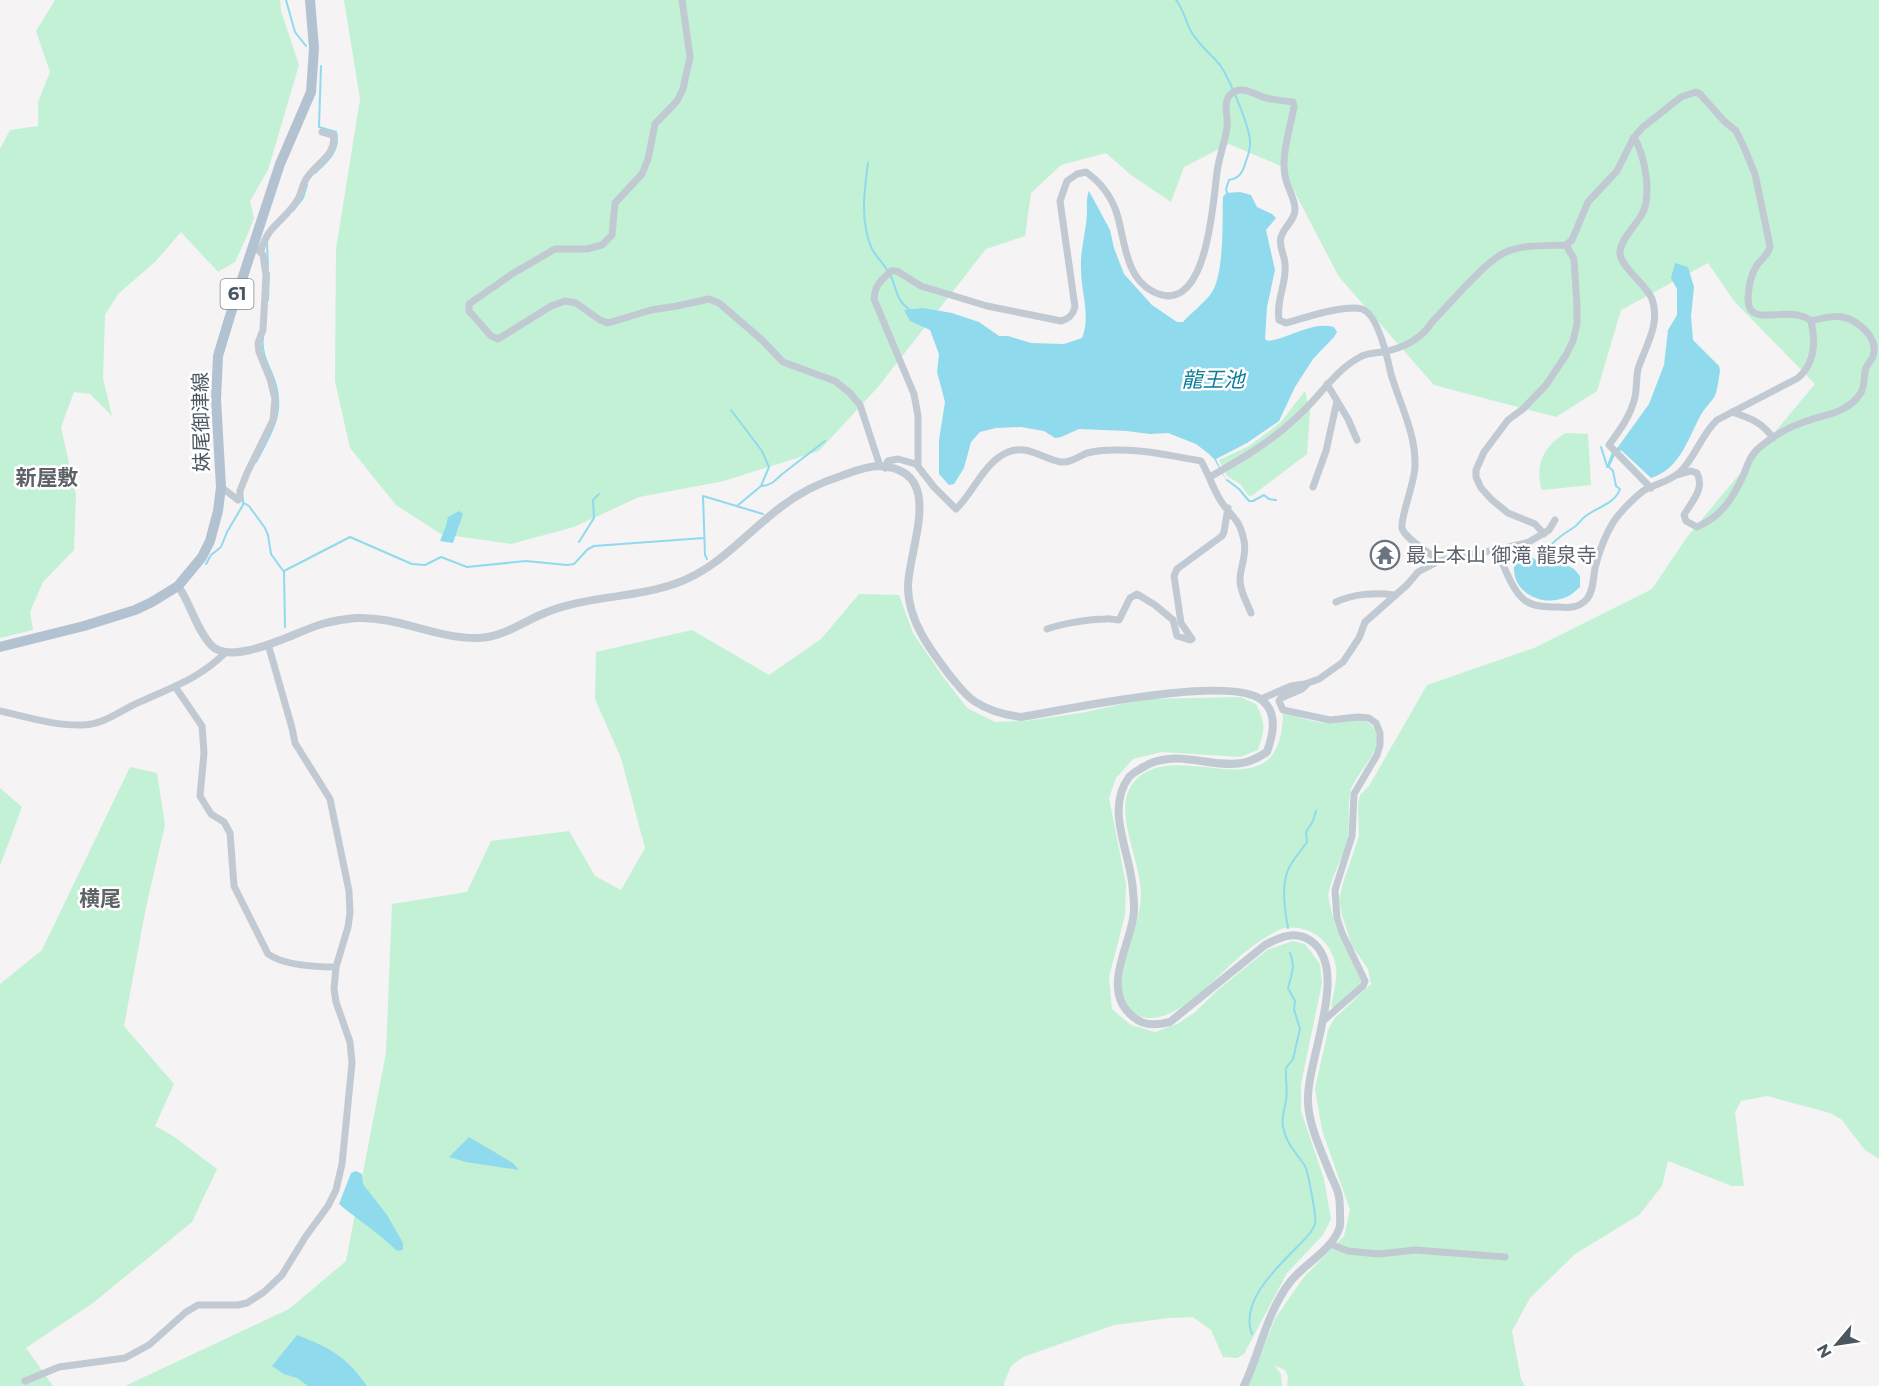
<svg xmlns="http://www.w3.org/2000/svg" width="1879" height="1386" font-family="Montserrat,'Noto Sans JP',sans-serif">
<style>
.green{fill:#c3f1d5}
.water{fill:#90daee}
.lines{fill:none;stroke-linecap:round;stroke-linejoin:round}
.stream{stroke:#90daee;stroke-width:2}
.minor{stroke:#c1cad2;stroke-width:7}
.tertiary{stroke:#c1cad2;stroke-width:8}
.primary{stroke:#b3c2d1;stroke-width:10}
.labels{text-anchor:middle;stroke-width:5;stroke-linejoin:round;paint-order:stroke}
.shield{fill:#fff;stroke:#808990;stroke-width:1.5}
.shield-label{font-size:18px;font-weight:bold;fill:#4a5661}
.street-label{font-size:20px;fill:#4a5661;stroke:#fff}
.worship-label{font-size:20px;fill:#5b616d;stroke:#fff;text-anchor:start}
.water-label{font-size:21px;font-style:italic;fill:#0c7c9b;stroke:#fff}
.neighbourhood-label{font-size:21px;font-weight:bold;fill:#5f6368;stroke:#fff}
</style>
<rect width="100%" height="100%" fill="#f5f3f3"/>
<path class="green" d="M55 0H280L281 11 299 65 268 170 250 201 254 218 246 238 235 262 218 272 181 232 156 261 118 294 105 315 103 378 112 416 90 394 74 392 61 427 76 495 74 550 43 582 30 612 33 630 0 638V149L10 130 38 126V102L50 72 36 31Z
M344 0H1879V1159L1865 1150 1841 1119 1830 1113 1767 1096 1741 1101 1735 1112 1744 1186H1732L1668 1161 1662 1186 1639 1215 1575 1254 1530 1298 1512 1331 1521 1379 1525 1386H1287L1288 1376 1285 1370 1274 1365 1281 1374 1282 1386H1247L1276 1317 1304 1277 1344 1236 1350 1210 1322 1130 1315 1089 1328 1030 1334 1019 1371 984 1368 969 1352 946 1342 915 1339 900 1343 883 1359 836 1358 805 1360 795 1369 786 1427 685 1534 648 1652 589 1687 537 1815 384 1734 301 1708 263 1621 310 1597 391 1556 417 1434 385 1339 277 1281 166 1229 144 1184 167 1171 202 1131 175 1106 153 1061 165 1031 193 1025 236 986 249 878 387 819 451 724 481 639 497 574 527 511 544 441 534 396 505 350 448 335 381 336 249 360 99Z
M1305 391 1310 412 1307 454 1253 495 1249 496 1240 484 1227 476 1219 460 1249 446 1280 423Z
M1566 433 1588 434 1591 485 1542 490C1534 466 1544 445 1566 433Z
M859 594 899 595 913 633 941 674 967 708 995 722 1025 721 1081 713 1145 699 1240 697 1256 704C1266 724 1265 729 1258 750L1240 757 1162 752 1133 759 1116 778 1109 798 1126 884 1125 915 1109 977 1112 1009 1131 1025 1155 1032 1177 1024 1194 1013 1219 989 1267 950 1293 941 1305 944 1320 964 1322 983 1301 1084V1111L1324 1179 1331 1219 1323 1235 1287 1273 1244 1354 1237 1358 1223 1357 1211 1330 1193 1317 1169 1318 1114 1325 1023 1357 1011 1366 1004 1383V1386H125L289 1309 346 1261 386 1053 392 904 467 892 491 841 569 831 595 876 621 890 645 848 621 758 595 699 596 652 692 630 769 675 821 639Z
M1283 714C1299 716 1315 724 1332 723 1345 723 1360 714 1371 725 1391 744 1357 771 1351 789 1347 805 1350 820 1348 835 1345 855 1333 872 1329 891 1327 897 1330 904 1331 909 1336 936 1351 956 1361 981L1357 988 1335 1007H1331C1333 994 1338 979 1336 967 1332 941 1310 924 1284 928 1276 930 1256 943 1249 949 1221 969 1170 1037 1134 1013 1126 1007 1122 999 1122 990 1121 957 1141 926 1141 892 1140 860 1114 813 1131 786 1170 728 1281 822 1283 714Z
M130 767 157 773 165 825 146 907 124 1026 174 1084 155 1126 173 1136 217 1169 192 1222 93 1303 26 1348 53 1386H0V984L42 950Z
M0 788 22 807 0 866Z"/>
<path class="water" d="M1089 191 1110 230 1114 248 1124 274 1152 305 1177 322H1183C1192 312 1203 304 1210 295 1225 276 1222 221 1223 197L1226 193 1240 192 1251 195 1257 207 1272 214 1276 218 1266 230 1275 270 1267 307 1265 339 1268 341C1291 338 1311 321 1334 327L1337 332 1334 337 1313 359 1295 387 1279 421 1247 443 1216 459 1227 482 1214 459 1209 454 1196 444 1168 433 1150 434 1127 431 1079 429 1061 437 1055 438 1044 431 1021 427 996 428 980 432 971 442 964 468 954 484 949 485 939 474V440L945 402 937 372 939 354 930 330 910 321 904 310 923 308 952 313 979 322 999 336H1008L1031 343 1064 344 1082 338C1091 316 1081 292 1081 269 1080 250 1086 232 1087 214 1087 205 1086 199 1089 191Z
M1675 263 1688 267 1694 287 1691 316 1693 340 1719 366 1720 370C1719 377 1718 386 1716 393 1714 400 1706 406 1702 413 1688 437 1681 469 1651 478L1621 450 1615 455 1609 468H1606L1612 452 1618 447 1649 404 1664 365 1668 330 1677 315V289L1671 278Z
M459 511 463 514 462 517 453 543 440 541 446 526 448 517Z
M1546 551 1555 553 1560 561 1574 569 1580 576V587C1575 591 1571 596 1564 598 1543 606 1515 594 1514 570 1514 566 1514 560 1519 558 1521 556 1525 556 1527 555L1538 561 1539 556Z
M469 1137 513 1163 519 1170 466 1162 449 1157Z
M356 1171 362 1174 363 1184 387 1215 403 1243V1250L397 1251C379 1233 358 1220 339 1204L351 1173Z
M297 1335C329 1347 347 1357 367 1386H308L297 1378 284 1374 272 1366Z"/>
<g class="lines">
<path class="stream" d="M286 0 295 32 306 46
M1176 0C1184 10 1186 23 1192 33 1200 46 1211 54 1220 65 1229 78 1251 129 1250 143 1250 149 1248 156 1246 161 1243 172 1240 178 1229 180L1226 189 1228 196
M868 163C864 192 860 222 872 249 877 259 888 267 892 279 898 293 896 300 910 310
M315 173C327 162 341 150 336 132L319 127 321 66
M293 211 303 198 307 185
M267 243 268 267
M268 300 269 273
M731 410 762 451 769 467 761 486 737 506
M1601 447 1607 466
M256 462C273 430 287 410 272 374 267 362 261 351 263 338
M1227 480 1239 489 1249 501H1253L1264 495 1269 499 1276 500
M761 486C770 486 775 481 781 475L825 441
M244 503 249 506 265 528 268 535 271 554 284 572 285 627
M579 542 594 518 593 500 599 494
M1545 552C1552 542 1563 534 1573 528 1579 524 1582 518 1587 515 1599 507 1615 503 1620 489L1616 486 1613 471 1608 466
M707 559 705 555 703 496 763 514
M206 564 211 555 221 547 227 532 243 505V498
M284 571 350 537 412 564 425 565 441 557 467 567 526 561 567 565 574 564 588 549 594 546 704 538
M1288 928C1285 911 1281 887 1288 870 1292 860 1301 851 1307 842L1306 832 1313 821 1316 811
M1252 1334C1239 1301 1278 1267 1298 1246 1304 1240 1313 1232 1315 1224 1317 1218 1308 1172 1305 1166 1295 1151 1287 1145 1283 1127 1281 1117 1285 1109 1286 1100 1288 1089 1285 1078 1286 1068L1293 1059 1300 1029 1294 1009 1295 1001 1288 988C1291 976 1296 966 1290 953"/>
<path class="minor" d="M682 0 690 57 683 89 677 101 655 124 648 159 642 174 615 203 612 235 602 245 587 249H555L512 274 469 304V311L491 336 498 339 551 306 565 301 576 303 600 320 608 323 651 310 677 306 709 299 719 303 762 340 783 362 835 381 850 393 860 405 880 466
M1634 137C1645 156 1653 197 1641 216 1634 227 1622 238 1620 251 1618 265 1646 284 1652 299 1661 324 1645 347 1638 369 1636 378 1637 388 1635 397 1631 415 1620 430 1609 445L1651 488
M261 251C267 226 284 221 296 202 301 196 301 188 305 181 313 165 338 155 333 135L322 132
M1327 384 1348 419 1357 440
M1732 412C1750 418 1762 422 1773 438
M918 466V416L914 394 874 299C875 284 881 281 891 271H897L921 286 987 306 1061 321C1069 319 1073 315 1075 307L1060 201 1067 181 1077 174 1086 172C1100 182 1110 194 1116 211 1125 237 1124 276 1152 291 1207 321 1213 203 1217 172 1219 157 1225 142 1227 127 1229 116 1221 102 1232 93 1241 85 1256 95 1266 98 1275 100 1284 101 1293 102L1294 107C1290 129 1281 155 1285 176 1287 187 1294 197 1295 208 1296 219 1284 227 1281 237 1278 247 1285 255 1285 264 1287 284 1276 298 1279 320L1286 323C1304 318 1345 304 1362 309 1378 314 1388 360 1391 374 1400 405 1416 433 1415 466 1415 482 1400 518 1402 528 1405 539 1430 553 1439 561
M885 468 888 461 898 459 916 464 934 487 956 509C974 492 984 462 1008 452 1028 444 1042 459 1061 462 1070 463 1078 457 1087 453 1095 451 1106 450 1114 450 1143 449 1172 456 1201 461 1208 473 1212 486 1219 498 1229 516 1240 517 1244 541 1247 554 1241 565 1240 578 1239 589 1247 603 1251 613
M1677 475 1691 471 1697 473C1705 489 1692 501 1684 515L1686 521 1697 527C1722 516 1733 498 1744 474 1748 463 1751 454 1760 447 1772 437 1789 427 1804 422 1824 414 1847 414 1860 394 1866 386 1863 376 1866 368 1868 363 1872 360 1873 356 1878 342 1866 329 1855 322 1841 313 1826 317 1811 321
M1210 477C1241 459 1271 442 1297 417 1319 398 1334 371 1360 357 1367 353 1375 353 1383 352 1403 348 1421 340 1432 322 1449 305 1486 260 1506 252 1524 244 1547 246 1566 245L1572 240 1588 202 1617 171 1634 137 1643 127 1681 97 1696 92 1700 94 1724 121 1736 131 1743 145 1755 174 1770 246C1769 255 1761 259 1757 265 1750 276 1749 286 1748 298 1748 302 1748 307 1752 311 1762 322 1793 306 1811 321 1816 342 1815 363 1798 378L1717 420C1701 435 1695 458 1680 472 1669 482 1655 484 1643 491 1634 498 1621 511 1614 521 1605 535 1599 552 1595 568 1593 578 1594 590 1587 599 1579 608 1569 608 1558 607 1548 607 1535 607 1526 601 1513 593 1503 564 1497 550
M221 487 238 500 240 498V491L247 473 273 420 275 399 270 379 259 352 258 343 263 330 266 275 263 255 253 245
M1313 487 1326 451 1337 401
M1544 534 1535 524 1508 513 1492 500 1481 488 1476 477V470L1484 452 1508 420 1523 409 1546 385 1566 355 1573 341 1577 324V305L1574 259 1566 245
M1336 602C1353 594 1375 592 1394 595
M1047 629C1060 624 1090 619 1105 619 1110 618 1114 620 1119 620L1130 598 1137 594 1155 605 1173 620 1177 636 1190 640 1192 639 1181 623 1174 576 1177 569 1222 536 1224 532 1228 508
M1307 684 1302 689 1281 698 1279 701 1283 710 1330 720 1358 717 1369 718 1376 723 1380 733V745L1377 755 1354 794 1352 836 1335 890 1337 918 1342 933 1365 981 1363 986 1323 1021
M176 688 202 726 204 753 200 796 211 814 224 822 230 833 234 886 268 954C285 966 316 967 336 967
M1261 699 1291 686 1305 684 1319 679 1343 662 1359 638 1365 622 1407 585 1418 572 1439 561 1453 557 1497 550 1529 542 1549 530 1555 520
M0 711C27 717 55 726 83 725 106 724 122 709 142 701 175 686 200 678 226 652
M1330 1244 1348 1251 1379 1254 1415 1250 1505 1257
M25 1381 59 1367 125 1358 149 1345 186 1312 198 1305H238L247 1303 264 1292 282 1275 306 1236 328 1206 336 1190 342 1164 352 1063 350 1042 336 1002 334 989 336 967 348 927 350 913 349 891 330 799 295 743 292 728 268 644"/>
<path class="tertiary" d="M178 586C191 604 196 629 211 645 232 668 297 631 322 624 333 621 345 619 356 618 398 616 436 639 478 638 500 638 520 624 540 615 584 595 633 599 677 583 719 568 746 533 781 507 799 493 819 483 841 476 852 472 866 466 879 466 948 469 908 548 908 587 908 621 931 651 951 677 958 685 965 695 974 701 989 711 1004 715 1021 717 1065 710 1232 673 1263 701 1278 714 1273 735 1267 752 1259 757 1251 762 1242 763 1209 769 1173 746 1140 769 1136 771 1132 774 1129 777 1104 811 1132 855 1133 892 1134 900 1135 910 1133 919 1128 948 1104 988 1129 1013 1141 1026 1154 1026 1170 1022L1265 945C1280 937 1295 930 1311 941 1351 969 1306 1060 1308 1102 1309 1127 1322 1152 1331 1176 1334 1182 1338 1190 1339 1197 1340 1203 1340 1209 1340 1215 1340 1219 1341 1225 1339 1229 1331 1251 1304 1264 1290 1282 1267 1312 1260 1352 1244 1386"/>
<path class="primary" d="M0 647 84 626 135 610 152 602 178 586 202 557 210 541 218 511 221 487 216 399 218 356 230 316 280 164 311 92 314 48 310 0"/>
</g>
<defs>
<g id="temple-ring" transform="scale(1.5)"><circle r="9.5" fill="#fff" stroke="#6b7280" stroke-width="1.5"/><path d="M0-6L5-2H3V0L6.5 2.5H4V6H1.5V3h-3V6H-4V2.5H-6.5L-3 0V-2H-5Z" fill="#6b7280"/></g>
</defs>
<g fill-rule="evenodd">
<use href="#temple-ring" x="1385" y="555"/>
</g>
<g class="labels">
<rect class="shield" x="220.5" y="279" width="33" height="30" rx="4.5"/>
<g class="shield-label">
<text x="237" y="300">61</text>
</g>
<g class="street-label">
<text transform="translate(201 422) rotate(-91)" y="7">妹尾御津線</text>
</g>
<g class="worship-label">
<text x="1406" y="562">最上本山 御滝 龍泉寺</text>
</g>
<g class="water-label">
<text x="1213" y="387">龍王池</text>
</g>
<g class="neighbourhood-label">
<text x="47" y="485">新屋敷</text>
<text x="100" y="906">横尾</text>
</g>
</g>
<g transform="translate(1837 1344) rotate(241)" stroke="#ffffff" stroke-width="4.5" paint-order="stroke">
<path d="M0-4.5L10 22L0 15L-10 22Z" fill="#4a5661"/>
<text y="-9" font-size="16" font-weight="bold" text-anchor="middle" fill="#4a5661">N</text>
</g>
</svg>
